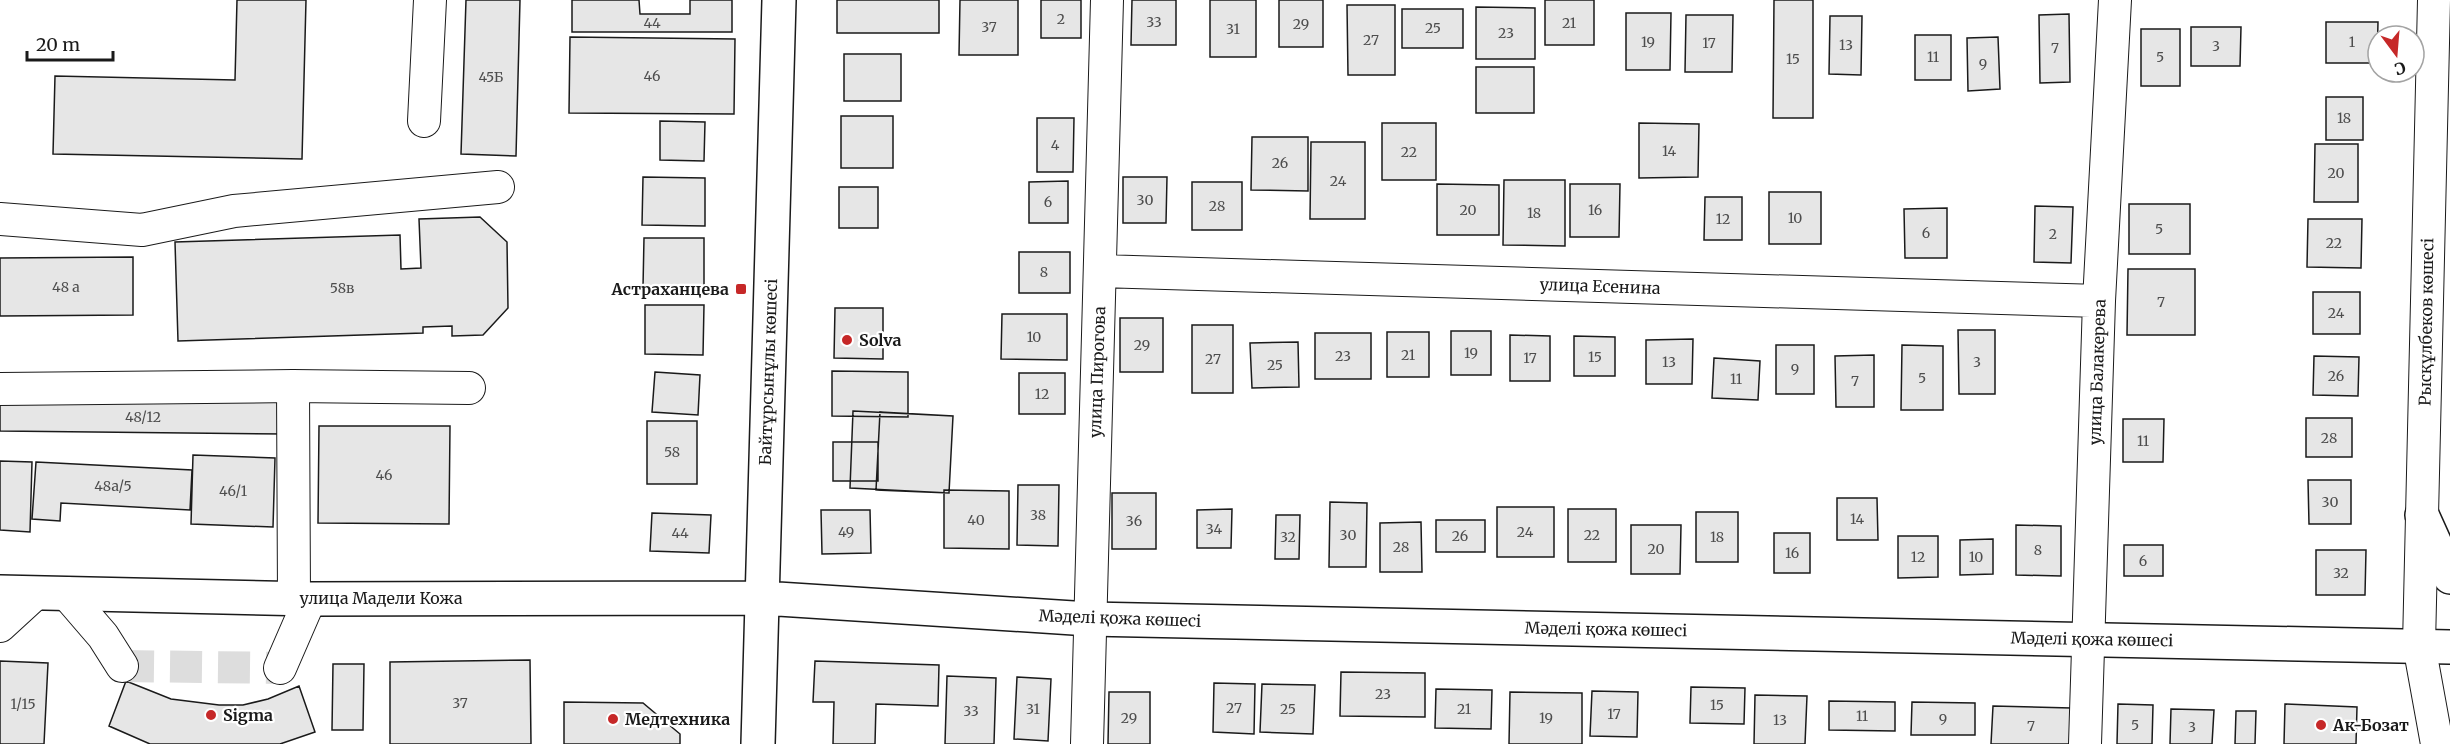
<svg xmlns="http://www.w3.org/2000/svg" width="2450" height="744" font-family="Merriweather,serif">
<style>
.building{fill:#e6e6e6;stroke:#1a1a1a;stroke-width:1.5}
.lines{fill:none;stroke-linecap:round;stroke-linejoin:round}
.minor-tunnel{stroke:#ddd;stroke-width:32;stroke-dasharray:32 16;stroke-linecap:butt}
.minor-casing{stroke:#1a1a1a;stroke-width:34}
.major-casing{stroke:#1a1a1a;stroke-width:36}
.minor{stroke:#fff;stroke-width:32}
.major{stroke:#fff;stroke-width:33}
.poi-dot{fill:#c62828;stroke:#fff;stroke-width:2}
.labels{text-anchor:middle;stroke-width:4.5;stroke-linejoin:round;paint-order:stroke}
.number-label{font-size:14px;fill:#4d4d4d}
.street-label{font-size:16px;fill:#1a1a1a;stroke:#fff}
.poi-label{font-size:16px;font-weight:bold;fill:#1a1a1a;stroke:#fff;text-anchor:start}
</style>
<rect width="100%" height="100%" fill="#fff"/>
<path class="building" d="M237 0H306L302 159 53 154 55 76 235 80Z
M466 0H520L516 156 461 154Z
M572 0H639L640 14H690V0H732V32H572Z
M837 0H939V33H837Z
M960 0H1018V55H959Z
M1041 0H1081V38H1041Z
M1132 0H1176V45H1131Z
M1210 0H1256V57H1210Z
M1279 0H1323V47H1279Z
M1545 0H1594V45H1545Z
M1774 0H1813V118H1773Z
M1347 5H1395V75H1348Z
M1476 7 1535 8V59H1476Z
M1402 9H1463V48H1402Z
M1626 13H1671L1670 70H1626Z
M2069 14 2070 82 2040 83 2039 15Z
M1686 15H1733L1732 72H1685Z
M1830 16H1862L1861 75 1829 74Z
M2326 22H2378L2377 63H2326Z
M2191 27H2241L2240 66H2191Z
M2141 29H2180V86H2141Z
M1915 35H1951V80H1915Z
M570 37 735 39 734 114 569 113Z
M1998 37 2000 89 1968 91 1967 38Z
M844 54H901V101H844Z
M1476 67H1534V113H1476Z
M2326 97H2363V140H2326Z
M841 116H893V168H841Z
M1037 118H1074L1073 172H1037Z
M660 121 705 122 704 161 660 160Z
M1382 123H1436V180H1382Z
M1639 123 1699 124 1698 177 1639 178Z
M1252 137H1308V191L1251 190Z
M1311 142H1365V219H1310Z
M2315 144H2358V202H2314Z
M643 177 705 178V226L642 225Z
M1123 177H1167L1166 223H1123Z
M1504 180H1565V246L1503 245Z
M1068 181V223H1029V182Z
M1192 182H1242V230H1192Z
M1437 184 1499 185V235H1437Z
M1570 184H1620L1619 237H1570Z
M839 187H878V228H839Z
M1769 192H1821V244H1769Z
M1705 197H1742V240H1704Z
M2129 204H2190V254H2129Z
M2035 206 2073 207 2071 263 2034 262Z
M1947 208V258H1905L1904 209Z
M480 217 507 242 508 308 483 335 452 336V326L423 327V333L178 341 175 242 400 235 401 269 421 268 419 219Z
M2308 219H2362L2361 268 2307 267Z
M644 238H704V288L643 287Z
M1019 252H1070V293H1019Z
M133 257V315L0 316V258Z
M2128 269H2195V335H2127Z
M2313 292H2360V334H2313Z
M645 305H704L703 355 645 354Z
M835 308H883V359L834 358Z
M1002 314H1067V360L1001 359Z
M1120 318H1163V372H1120Z
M1192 325H1233V393H1192Z
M1958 330H1995V394H1959Z
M1451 331H1491V375H1451Z
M1387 332H1429V377H1387Z
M1315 333H1371V379H1315Z
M1510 335 1550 336V381H1510Z
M1574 336 1615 337V376H1574Z
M1693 339 1692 384H1646V340Z
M1298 342 1299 387 1252 388 1250 343Z
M1776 345H1814V394H1776Z
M1902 345 1943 346V410H1901Z
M1874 355V407H1836L1835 356Z
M2314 356 2359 357 2358 396 2313 395Z
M1714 358 1760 361 1758 400 1712 398Z
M832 371 908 372V417L832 416Z
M655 372 700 375 698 415 652 412Z
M1019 373H1065V414H1019Z
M0 399 285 402V434L0 431Z
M853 411 953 416 949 493 850 488Z
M880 412 953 416 949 493 876 490Z
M880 412 953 416 949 493 876 490Z
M2306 418H2352V457H2306Z
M2123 419H2164L2163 462H2123Z
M647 421H697V484H647Z
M319 426H450L449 524 318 523Z
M833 442H878V481H833Z
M193 455 275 458 273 527 191 524Z
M0 461 32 462 30 532 0 530Z
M36 462 192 470 190 510 61 503 60 521 32 519Z
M2308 480H2351V524H2309Z
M1018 485H1059L1058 546 1017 545Z
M944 490 1009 491V549L944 548Z
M1112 493H1156V549H1112Z
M1837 498H1877L1878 540H1837Z
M1330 502 1367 503 1366 567H1329Z
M1497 507H1554V557H1497Z
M1232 509 1231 548H1197V510Z
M1568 509H1616V562H1568Z
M821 510H870L871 553 822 554Z
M1696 512H1738V562H1696Z
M652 513 711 515 709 553 650 551Z
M1276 515H1300L1299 559H1275Z
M1436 520H1485V552H1436Z
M1421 522 1422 572H1380V523Z
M1631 525H1681L1680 574H1631Z
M2016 525 2061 526V576L2016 575Z
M1774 533H1810V573H1774Z
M1898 536H1938V577L1898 578Z
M1993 539V574L1960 575V540Z
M2124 545H2163V576H2124Z
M2316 550H2366L2365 595H2316Z
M530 660 531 744H390V662Z
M0 661 48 663 44 744H0Z
M815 661 939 665 938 706 876 704 875 744H833L834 702H813Z
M333 664H364L363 730H332Z
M1341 672 1425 673V717L1340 716Z
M947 676 996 678 994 744H945Z
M1017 677 1051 679 1048 741 1014 739Z
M126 681 171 699 219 705H243L268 699 299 686 315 732 280 744H150L109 726Z
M1214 683 1255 684 1254 734 1213 732Z
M1262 684 1315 685 1313 734 1260 732Z
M1691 687 1745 688 1744 724 1690 723Z
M1436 689 1492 690 1491 729 1435 728Z
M1592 691 1638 692 1637 737 1590 736Z
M1109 692H1150V744H1108Z
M1510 692 1582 693V744H1509Z
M1755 695 1807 696 1805 744H1754Z
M1829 701 1895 702V731L1829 730Z
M564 702 643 703 680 734V744H564Z
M1912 702 1975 703V735H1911Z
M2118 704 2153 705 2152 744H2117Z
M2285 704 2357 707 2356 744H2284Z
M1993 706 2071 708 2070 744H1991Z
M2171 709 2214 710 2212 744H2170Z
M2236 711H2256L2255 744H2235Z"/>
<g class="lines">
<path class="minor-tunnel" d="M122 666 280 668"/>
<g class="minor-casing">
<path id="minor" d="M2434 0 2419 645 2437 744
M424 121 430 0
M0 219 142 230 234 211 498 187
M1100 271 2099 301
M293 386 294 598
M0 389 293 386 469 388
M66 593 103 636 122 666
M0 626 36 593
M280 668 310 599
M1087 744 1107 0
M2085 744 2099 301 2115 0"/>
</g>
<g class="major-casing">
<path id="major" d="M2422 515 2450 577
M0 592 310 599 762 598 1089 619 2450 647
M758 744 779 0"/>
</g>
<use href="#minor" class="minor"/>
<use href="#major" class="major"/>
</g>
<g class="poi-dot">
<rect x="735" y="283" width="12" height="12" rx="3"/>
<circle cx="847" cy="340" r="6"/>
<circle cx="211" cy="715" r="6"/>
<circle cx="613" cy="719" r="6"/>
<circle cx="2321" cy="725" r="6"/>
</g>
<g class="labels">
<g class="number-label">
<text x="1061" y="24">2</text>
<text x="1154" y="27">33</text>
<text x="652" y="28">44</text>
<text x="1569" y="28">21</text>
<text x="1301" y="29">29</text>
<text x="989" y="32">37</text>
<text x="1433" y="33">25</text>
<text x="1233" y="34">31</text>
<text x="1506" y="38">23</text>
<text x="1371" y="45">27</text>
<text x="1648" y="47">19</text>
<text x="2352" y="47">1</text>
<text x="1709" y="48">17</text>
<text x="1846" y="50">13</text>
<text x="2216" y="51">3</text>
<text x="2055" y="53">7</text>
<text x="1933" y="62">11</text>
<text x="2160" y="62">5</text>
<text x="1793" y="64">15</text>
<text x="1983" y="69">9</text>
<text x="652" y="81">46</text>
<text x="491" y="82">45Б</text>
<text x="2344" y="123">18</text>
<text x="1055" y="150">4</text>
<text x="1669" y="156">14</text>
<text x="1409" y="157">22</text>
<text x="1280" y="168">26</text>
<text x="2336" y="178">20</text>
<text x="1338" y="186">24</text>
<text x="1145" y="205">30</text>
<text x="1048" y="207">6</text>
<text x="1217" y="211">28</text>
<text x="1468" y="215">20</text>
<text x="1595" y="215">16</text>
<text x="1534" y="218">18</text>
<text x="1795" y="223">10</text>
<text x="1723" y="224">12</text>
<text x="2159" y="234">5</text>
<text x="1926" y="238">6</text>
<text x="2053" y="239">2</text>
<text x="2334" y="248">22</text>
<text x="1044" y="277">8</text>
<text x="66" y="292">48 а</text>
<text x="342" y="293">58в</text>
<text x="2161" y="307">7</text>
<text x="2336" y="318">24</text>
<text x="1034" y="342">10</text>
<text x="1142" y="350">29</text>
<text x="1471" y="358">19</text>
<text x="1408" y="360">21</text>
<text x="1343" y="361">23</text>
<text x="1595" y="362">15</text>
<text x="1530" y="363">17</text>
<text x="1213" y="364">27</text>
<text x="1669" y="367">13</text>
<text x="1977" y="367">3</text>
<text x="1275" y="370">25</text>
<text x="1795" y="374">9</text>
<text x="2336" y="381">26</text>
<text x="1922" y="383">5</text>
<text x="1736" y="384">11</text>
<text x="1855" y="386">7</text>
<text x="1042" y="399">12</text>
<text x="143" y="422">48/12</text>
<text x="2329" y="443">28</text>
<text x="2143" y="446">11</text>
<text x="672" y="457">58</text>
<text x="384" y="480">46</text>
<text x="113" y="491">48а/5</text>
<text x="233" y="496">46/1</text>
<text x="2330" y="507">30</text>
<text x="1038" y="520">38</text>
<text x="1857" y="524">14</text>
<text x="976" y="525">40</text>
<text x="1134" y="526">36</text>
<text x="1214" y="534">34</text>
<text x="846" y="537">49</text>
<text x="1525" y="537">24</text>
<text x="680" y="538">44</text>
<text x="1348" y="540">30</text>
<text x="1592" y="540">22</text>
<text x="1460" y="541">26</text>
<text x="1288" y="542">32</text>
<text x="1717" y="542">18</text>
<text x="1401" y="552">28</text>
<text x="1656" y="554">20</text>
<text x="2038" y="555">8</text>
<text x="1792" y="558">16</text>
<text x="1918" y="562">12</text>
<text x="1976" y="562">10</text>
<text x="2143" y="566">6</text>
<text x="2341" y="578">32</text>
<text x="1383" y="699">23</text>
<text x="460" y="708">37</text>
<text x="23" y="709">1/15</text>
<text x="1717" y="710">15</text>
<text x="1234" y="713">27</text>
<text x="1033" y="714">31</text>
<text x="1288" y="714">25</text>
<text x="1464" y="714">21</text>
<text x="971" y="716">33</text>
<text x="1614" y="719">17</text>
<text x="1862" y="721">11</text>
<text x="1129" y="723">29</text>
<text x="1546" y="723">19</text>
<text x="1943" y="724">9</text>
<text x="1780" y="725">13</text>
<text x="2135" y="730">5</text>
<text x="2031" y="731">7</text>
<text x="2192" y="732">3</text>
</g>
<g class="street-label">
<text transform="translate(1600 286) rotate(2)" y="6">улица Есенина</text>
<text transform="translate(2426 322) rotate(-89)" y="6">Рысқұлбеков көшесі</text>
<text transform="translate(768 372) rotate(-88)" y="6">Байтұрсынұлы көшесі</text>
<text transform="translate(1097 372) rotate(-88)" y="6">улица Пирогова</text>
<text transform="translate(2097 372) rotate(-88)" y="6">улица Балакерева</text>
<text x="381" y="604">улица Мадели Кожа</text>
<text transform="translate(1120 618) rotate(2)" y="6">Мәделі қожа көшесі</text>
<text transform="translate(1606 629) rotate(1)" y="6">Мәделі қожа көшесі</text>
<text transform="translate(2092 639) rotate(1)" y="6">Мәделі қожа көшесі</text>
</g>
<g class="poi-label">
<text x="729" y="295" text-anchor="end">Астраханцева</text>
<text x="859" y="346">Solva</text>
<text x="223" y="721">Sigma</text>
<text x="625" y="725">Медтехника</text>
<text x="2333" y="731">Ак-Бозат</text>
</g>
</g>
<g transform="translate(2396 54) rotate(164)"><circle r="28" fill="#ffffff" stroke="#a3a3a3" stroke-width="1.5"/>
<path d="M0-4.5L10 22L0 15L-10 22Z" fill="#c62828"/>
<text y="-9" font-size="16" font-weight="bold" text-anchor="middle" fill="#1a1a1a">С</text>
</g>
<path d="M27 51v9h86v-9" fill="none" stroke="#1a1a1a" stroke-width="3"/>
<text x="36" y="51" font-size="18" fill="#1a1a1a" stroke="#ffffff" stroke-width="4.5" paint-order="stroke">20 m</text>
</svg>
